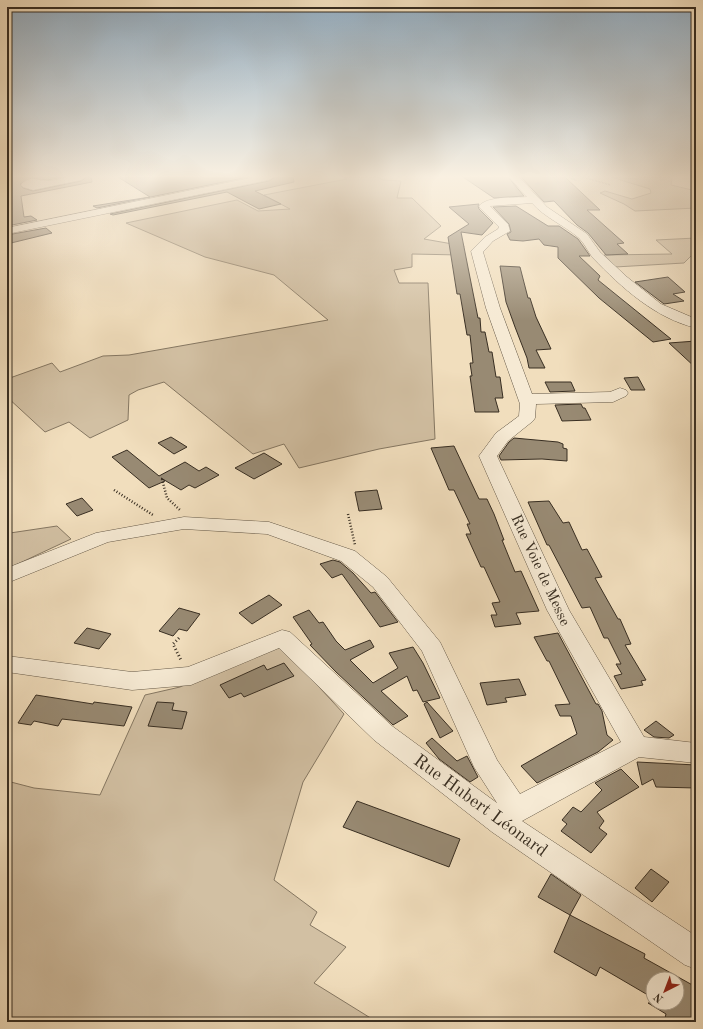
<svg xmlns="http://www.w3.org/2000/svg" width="703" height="1029" font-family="'Old Standard TT',serif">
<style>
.green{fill:#d2c0a3;stroke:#857762}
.building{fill:#988a73;stroke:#382e22}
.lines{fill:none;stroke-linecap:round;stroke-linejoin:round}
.minor-casing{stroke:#665a49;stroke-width:1}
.path-far2{stroke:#382e22;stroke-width:1.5;stroke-dasharray:0.5 1;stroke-linecap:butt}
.path-far1{stroke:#382e22;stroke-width:2.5;stroke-dasharray:1 2;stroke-linecap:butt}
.path{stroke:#382e22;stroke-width:3;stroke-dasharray:1 2.5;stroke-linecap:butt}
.minor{fill:#f6ead4;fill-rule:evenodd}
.labels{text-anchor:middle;stroke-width:4;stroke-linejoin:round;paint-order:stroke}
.street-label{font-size:15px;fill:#382e22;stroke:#f6ead4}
.near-street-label{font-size:18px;fill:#382e22;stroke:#f6ead4}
</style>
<rect width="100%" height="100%" fill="#f1debd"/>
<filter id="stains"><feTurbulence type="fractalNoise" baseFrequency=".005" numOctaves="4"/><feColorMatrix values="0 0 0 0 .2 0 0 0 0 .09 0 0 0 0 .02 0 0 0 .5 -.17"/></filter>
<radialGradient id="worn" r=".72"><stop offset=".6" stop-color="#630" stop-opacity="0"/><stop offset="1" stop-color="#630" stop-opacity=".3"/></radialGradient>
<path class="green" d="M344 177H378L383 180 401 181 397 198H412L441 226 424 239 464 246 460 255 412 254V267L394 270 399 283H428L435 439 379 449 299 468 284 444 253 454 164 382 138 390 129 395 128 420 90 438 69 422 45 432 7 397V379L52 363 60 372 103 356 129 355 328 320 274 275 205 257 126 223 237 200 258 211 290 209 264 195 347 179Z
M611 177 638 179 640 177H672L671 185 696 191V208L635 211 624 204 600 193 605 191 632 199 651 193 650 189Z
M696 238V251L684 263 615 267 604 255 672 254 656 240Z
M57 526 71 539 7 569V530L10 533Z
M261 648H283L344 714 303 782 274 880 317 912 310 925 346 947 314 983 377 1022H7V781L34 788 100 795 145 695 180 687Z"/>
<path class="building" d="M7 177H61L48 180 31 178 20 184 23 188 33 191 81 181 87 177H91L92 182 21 196 24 217 31 216 37 220 7 226Z
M118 177H248L97 208 93 206 150 197Z
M275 177H293L294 182 255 191 281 204 259 209 227 192 113 215 110 214 269 181Z
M463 177H508L524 196 494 198Z
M521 177H565L600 210H587L624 243 617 244 628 254 606 255 588 233 577 225 554 201 544 202Z
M479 204 478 206 479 209 493 223 482 235 461 232 478 318H480L481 332H485L489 352H492L496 377H500L503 398H495L499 412H475L470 376H472L470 363H473L470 335H467L460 294H457L448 237 469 224 449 207Z
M516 206 548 226H559L578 239 590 256H579L600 276 598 280 671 339 653 342 599 298 558 258V247L544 245 539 239 523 241 510 240 507 234 511 232 509 224 493 207Z
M46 228 52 233 7 244V235Z
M500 266 520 267 528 298H530L536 317 551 349 536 350 545 368H529L527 358 515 327 506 302Z
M668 277 685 292 673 294 684 301 664 304 635 282Z
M696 341V368L669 343Z
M638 377 645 390H631L624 378Z
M545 382H571L575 391 550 392Z
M581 404 583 408H585L591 420 562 421 555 405Z
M171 437 187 447 174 454 158 443Z
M514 438 558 442 563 444V448L567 449V461L542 459 501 460 499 456 509 442Z
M454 446 479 499H487L494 514 504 540H502L515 572 521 571 539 611 516 613 521 624 495 627 491 615H497L492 603 500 602 484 567H481L466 534H471L467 524H470L454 490H449L431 448Z
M127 450 159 476 185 462 199 471 206 467 219 475 195 488 189 485 181 490 161 478 165 481 149 488 112 457Z
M264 453 282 464 254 479 235 468Z
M377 490 382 509 359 511 355 492Z
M82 498 93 510 77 516 66 504Z
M549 501 563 523 569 522 582 550 587 549 602 577 595 578 618 619H620L631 644 625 645 646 680 641 681 643 685 621 689 614 676 622 674 616 664H621L608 638H604L590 607 582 608 549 545H547L528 502Z
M333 560 340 562 353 573 371 593 375 592 398 622 380 627 342 574 332 578 320 564Z
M269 595 282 605 252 624 239 613Z
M179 608 200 614 187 631 179 629 173 636 159 631Z
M309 610 319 623 323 622 336 641 345 650 370 640 374 647 350 660 373 683 398 668 389 653 413 647 423 663 440 698 423 702 417 690 413 691 407 676 381 691 408 716 393 725 336 672 310 645 312 644 293 617Z
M87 628 111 634 99 649 74 643Z
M558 633 596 704H598L602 711 607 735 613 740 598 752 537 783 521 766 577 734 571 716H560L555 705 570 704 549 661H547L534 637Z
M284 663 294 676 244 697 241 693 229 698 220 685 264 665 267 670Z
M519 679 526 695 505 698 507 702 487 705 480 683Z
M36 695 93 704 94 702 132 707 124 726 62 719 58 726 34 721 31 725 18 723Z
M157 702 174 703 172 710 187 712 182 729 148 726Z
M427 702 453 731 440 738 424 704Z
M656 721 674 735 669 738 654 737 644 730Z
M432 738 457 761 467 756 478 777 470 782 439 759 426 743Z
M637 762 696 765V788L656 787 653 779 642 785Z
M621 769 639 787 597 812 604 821 599 828 607 834 591 853 561 831 567 824 562 820 573 807 581 812 602 790 595 783Z
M357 801 460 839 449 867 343 827Z
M651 869 669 882 652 902 635 888Z
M551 874 581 895 570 915 538 897Z
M570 915 645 954 644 958 696 987V1022H664L666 1014 648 1003H677V979H653V998L600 967 596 976 554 952Z"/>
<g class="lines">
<g class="minor-casing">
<path id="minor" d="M67 177H86L81 180 33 190 23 187 21 185C30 174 38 182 48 181 54 181 61 178 67 177Z
M255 177H274L269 180 7 234V228Z
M509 177H519L547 207 587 234 600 252 627 277 661 304 696 319V328C655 318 622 288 593 258 588 252 585 244 579 238 564 225 545 218 532 203L490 206 508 224 510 231 493 241 483 252 500 308 532 394 610 392 620 388 626 390 628 393 626 396 613 402 536 404 535 418 533 421 508 441 497 456 569 610 644 737 696 743V763L639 757 522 821 696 936V969L685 965 492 832 374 740 279 648 191 685 132 690 7 672V656L132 672 188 667 282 630 290 632 392 726 497 803 474 767 422 651 373 587 341 561 267 534 184 529 108 542 7 583V568L96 533 184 517 269 522 355 551 387 577 440 642 497 760 520 794 621 742 547 610 479 456 496 433 519 416 520 404 486 308 471 251 485 237 498 229 499 227 480 208 479 206C487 196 514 198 527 197Z"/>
</g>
<path class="path-far2" d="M569 177 577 181
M582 177 611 185"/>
<path class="path-far1" d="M162 479 167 498 180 510
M114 490 153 515
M348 514 355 545"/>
<path class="path" d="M179 638 173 644 181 660"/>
<use href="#minor" class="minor"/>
</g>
<linearGradient id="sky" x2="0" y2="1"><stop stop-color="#92adc2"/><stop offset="0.55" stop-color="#f9f0e1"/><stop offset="1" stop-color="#f9f0e1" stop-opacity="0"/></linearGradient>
<rect width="703" height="321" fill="url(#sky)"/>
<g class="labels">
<g class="street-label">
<text transform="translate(541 570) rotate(65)" y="5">Rue Voie de Messe</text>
</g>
<g class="near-street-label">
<text transform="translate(481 805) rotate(36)" y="6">Rue Hubert Léonard</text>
</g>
</g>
<rect width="703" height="1029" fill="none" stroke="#f1debd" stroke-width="24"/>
<rect x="8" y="8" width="687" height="1013" fill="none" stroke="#382e22" stroke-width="2"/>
<rect x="12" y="12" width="679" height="1005" fill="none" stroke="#382e22"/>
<g transform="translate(665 991) rotate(222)"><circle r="19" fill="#f6ead4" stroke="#aa9f8d"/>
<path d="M0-3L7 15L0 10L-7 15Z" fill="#8f2418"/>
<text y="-6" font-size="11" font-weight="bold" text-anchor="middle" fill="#382e22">N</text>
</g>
<rect width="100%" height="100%" filter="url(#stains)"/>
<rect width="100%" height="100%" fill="url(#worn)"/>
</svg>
